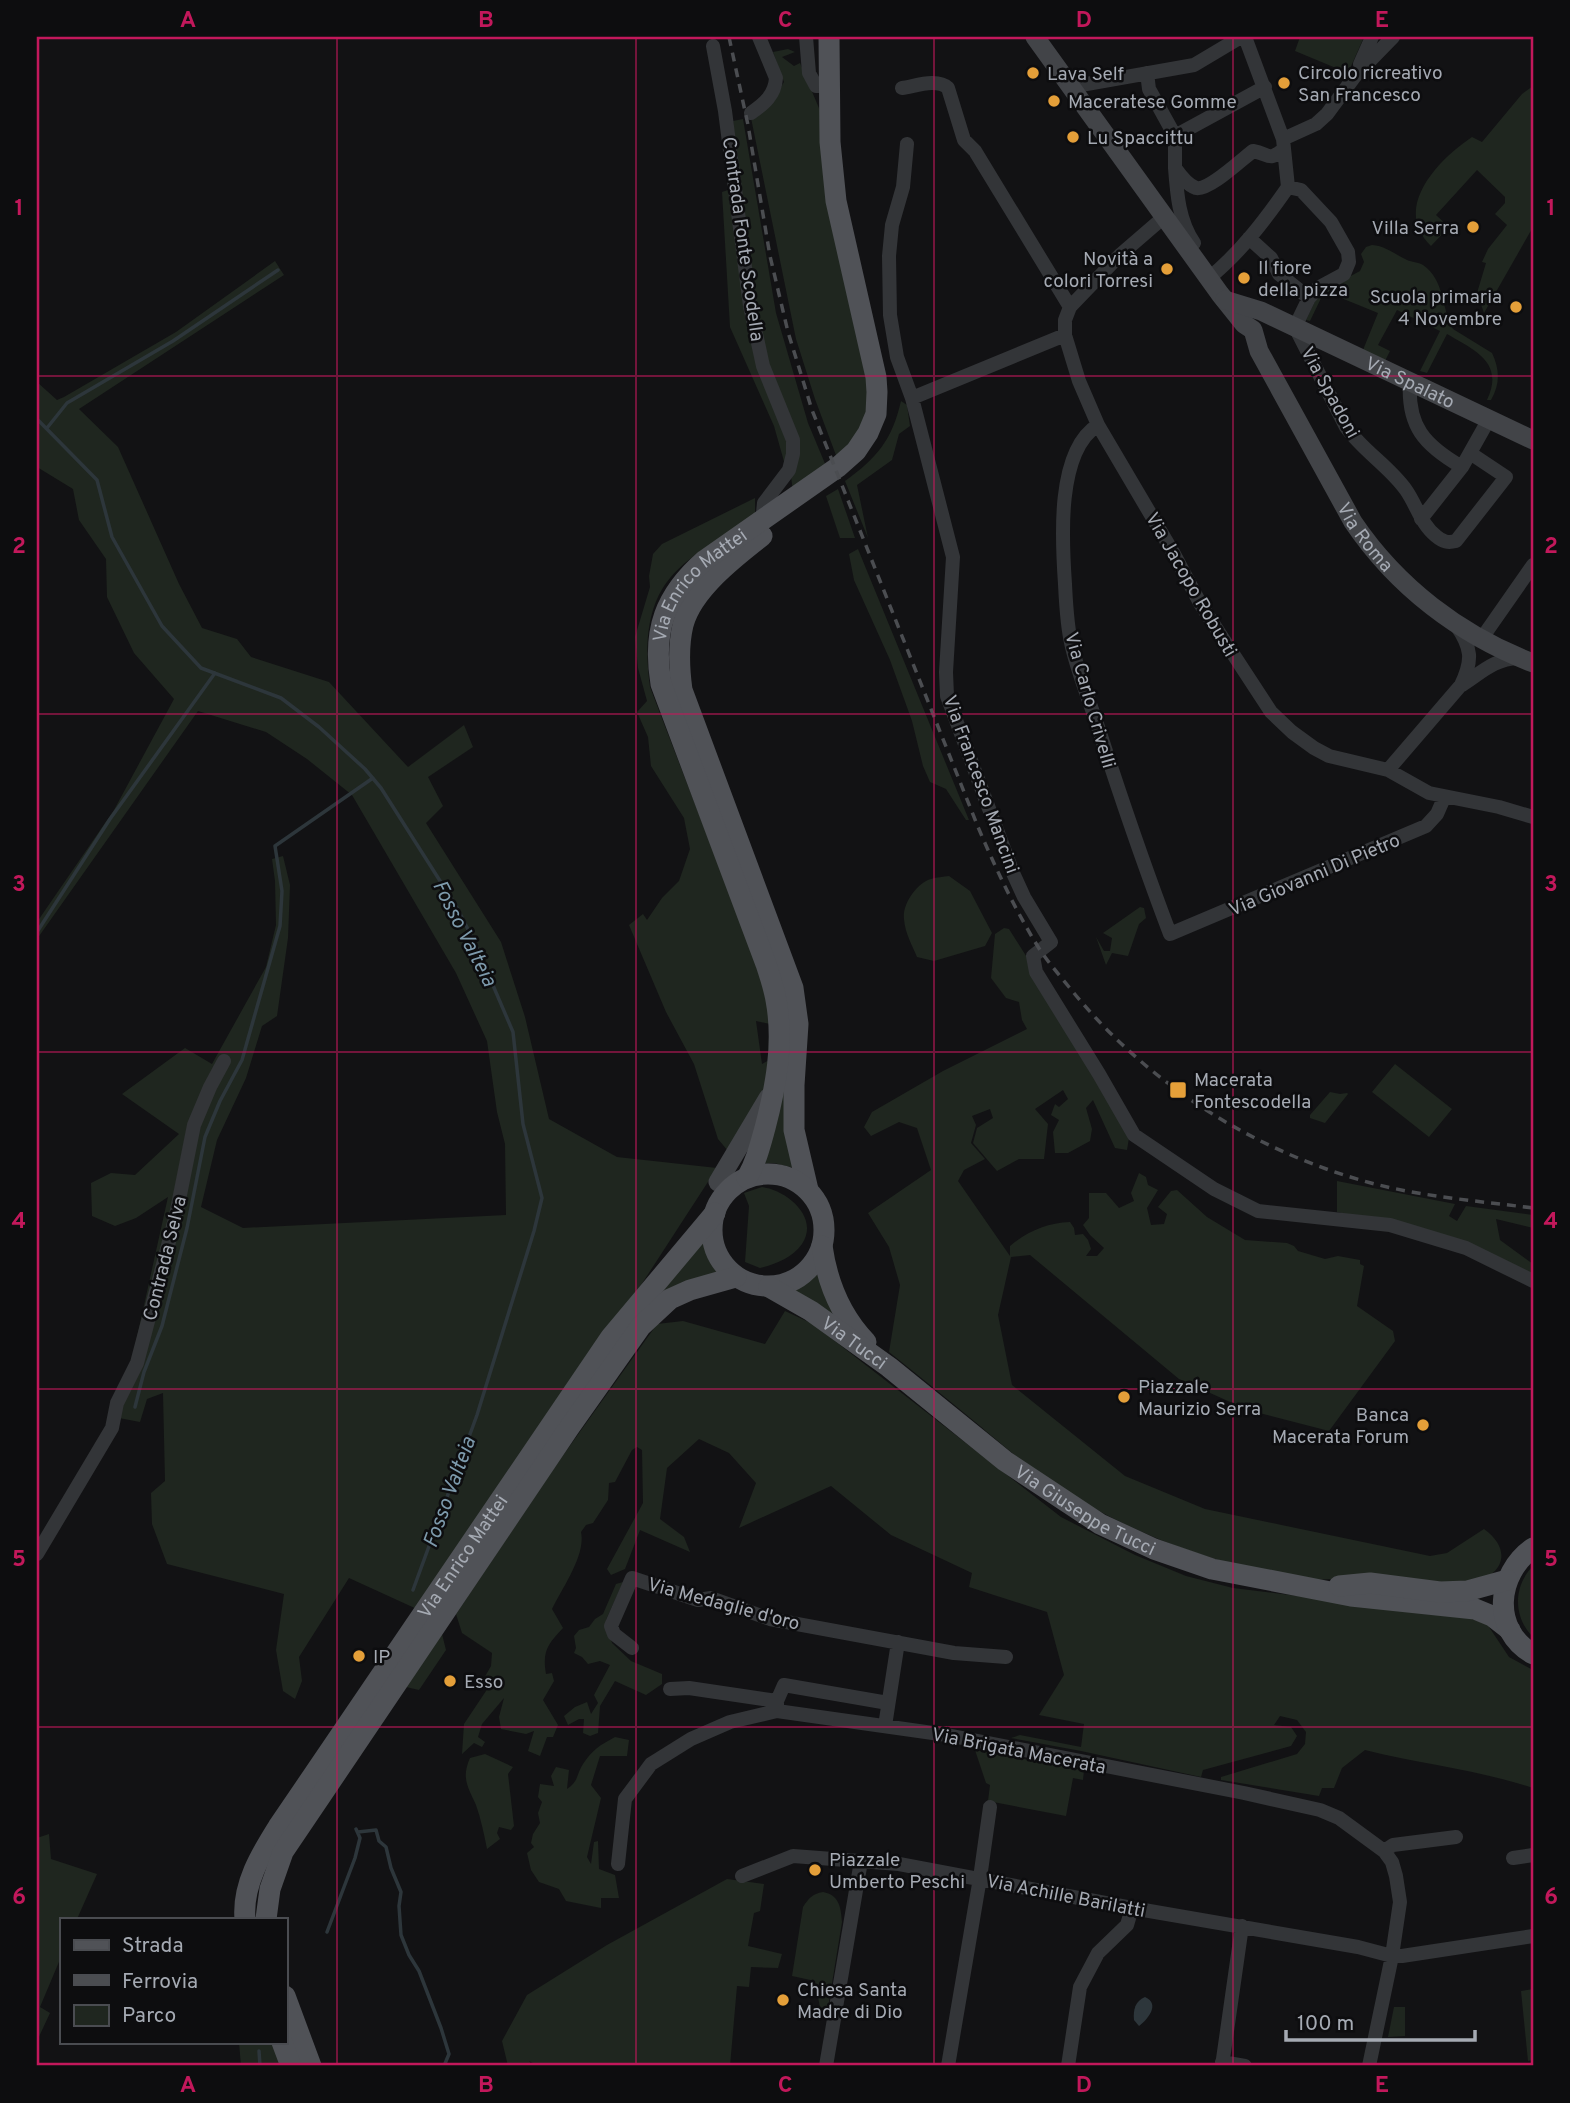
<svg xmlns="http://www.w3.org/2000/svg" width="1570" height="2103" font-family="Overpass,sans-serif">
<style>
.green{fill:#1f261f}
.water{fill:#2d363b}
.lines{fill:none;stroke-linecap:round;stroke-linejoin:round}
.stream{stroke:#2d363b;stroke-width:3.5}
.street{stroke:#333538;stroke-width:14}
.secondary{stroke:#424448;stroke-width:19}
.primary{stroke:#505257;stroke-width:21}
.rail{stroke:#4b4d51;stroke-width:3.5;stroke-dasharray:9 7;stroke-linecap:butt}
.grid{fill:none;stroke:#c2185b;stroke-width:2;stroke-opacity:0.55}
.poi-dot{fill:#e49f39;stroke:#0d0d0f;stroke-width:2.5}
.labels{text-anchor:middle;stroke-width:5;stroke-linejoin:round;paint-order:stroke}
.poi-label{font-size:19px;fill:#a5aab3;stroke:#0d0d0f;text-anchor:start}
.street-label{font-size:19px;fill:#a5aab3;stroke:#0d0d0f}
.water-label{font-size:21px;font-style:italic;fill:#7d9aac;stroke:#0d0d0f}
.neatline{fill:none;stroke:#c2185b;stroke-width:2.5}
.grid-label{font-size:23px;text-anchor:middle;font-weight:bold;fill:#c2185b}
</style>
<rect width="100%" height="100%" fill="#121214"/>
<path class="green" d="M1300 37H1364L1348 73 1295 51Z
M788 49 795 52 782 57 794 66 800 63 821 113 873 396 863 431 837 458 815 399 796 339 751 118 769 107 784 82 773 52Z
M1533 86V227L1484 313 1477 293 1486 263 1482 262 1488 249 1507 225 1495 214 1505 203V197L1477 170 1436 215 1449 227 1431 246C1391 208 1439 159 1472 137L1482 142 1522 94Z
M743 119 776 313 808 423 826 466 793 492 791 476 794 468 754 305 733 121Z
M731 189 748 316 789 448 785 465 774 426 730 327 722 192Z
M1372 245C1386 246 1394 254 1407 260 1412 262 1418 262 1423 265 1445 280 1441 308 1453 329L1492 353C1500 370 1500 384 1491 400H1487C1505 362 1474 350 1447 334L1427 373 1420 371 1440 331 1397 310 1378 345 1390 351 1385 361 1363 350 1378 313 1329 293 1323 294 1310 321 1306 320 1319 293 1360 271 1364 262 1361 254 1366 247Z
M275 261 284 275 79 409 118 447 179 584 202 628 237 639 251 657 329 682 408 767 464 725 473 747 428 777 443 806 426 823 501 942 525 1017 549 1119 617 1157 717 1168 606 1339 419 1610 349 1578 299 1657 302 1681 295 1699 283 1691 276 1650 284 1594 167 1564 152 1524 151 1493 165 1481 163 1393 147 1399 140 1422 119 1418 168 1197 136 1218 115 1226 92 1216 91 1183 111 1173 135 1175 179 1134 122 1094 185 1048 212 1064 266 967 276 925 275 881 272 859 283 856 290 885 288 938 277 1016 262 1026 246 1078 217 1140 201 1207 243 1228 506 1215 505 1144 497 1112 487 1041 456 973 352 795 307 759 266 732 198 711 37 939V922L114 810 174 699 134 653 107 597 106 559 79 520 73 489 37 467V382L57 400 64 397 176 332Z
M901 401 907 405 910 426 899 434 892 460 857 485 868 538 845 481C877 458 892 440 901 401Z
M838 489 855 538H840L826 496Z
M755 498V519C726 536 692 552 670 578 645 608 645 651 650 687 678 761 707 834 735 907 749 945 767 984 770 1024L756 1021 762 1064 771 1059 767 1089 728 1151 718 1139 694 1064 666 1012 629 925 643 914 647 920 662 898 679 881 690 849 684 818 651 766 648 737 637 712 647 701 638 668 635 637 650 587 649 576 653 554 662 544Z
M858 549 969 820H966L946 789 930 782 923 766 912 721 890 660 854 580 849 554Z
M949 876 970 891 992 933 985 946 934 961 917 957C912 945 905 933 904 919 902 904 917 883 931 879 937 877 943 877 949 876Z
M1140 907 1144 908 1146 918 1139 924 1128 956 1112 953 1106 965 1096 937 1104 951H1110L1112 938 1103 933Z
M1004 928 1009 929 1028 959 1130 1132 1127 1150 1115 1148 1093 1100 1086 1108 1092 1129 1090 1141 1068 1153H1055L1053 1132 1059 1120 1051 1115 1055 1104 1059 1107 1068 1099 1063 1090 1035 1109 1048 1124 1044 1159H1019L997 1171 973 1143 977 1128 993 1118 990 1109 972 1116 976 1125 971 1143 985 1159 964 1170 958 1181 1010 1256V1246C1028 1231 1047 1223 1070 1222L1074 1228 1075 1235 1083 1234 1088 1240 1091 1249 1086 1256H1097L1104 1248 1090 1235 1083 1225 1089 1218V1193H1106L1119 1208 1134 1201 1131 1193 1139 1173 1146 1177 1148 1185 1158 1190 1147 1208 1151 1225 1164 1224 1167 1214 1158 1207 1171 1191 1177 1190 1207 1217 1245 1240 1287 1243 1294 1246 1298 1251 1325 1259 1338 1256 1360 1260V1264L1364 1266 1357 1306 1393 1331 1395 1341 1329 1431 1248 1410 1179 1379 1030 1255 1011 1257 998 1315 1012 1385 1125 1476 1205 1509 1430 1556 1447 1553 1484 1529C1513 1550 1504 1576 1470 1583 1465 1584 1459 1583 1454 1583 1425 1581 1394 1576 1364 1576 1346 1577 1330 1581 1312 1579 1221 1568 1136 1536 1059 1488 1031 1470 1005 1447 980 1426 950 1401 920 1377 889 1352L900 1285 889 1247 868 1213 931 1170 917 1128 899 1122 871 1136 864 1127 872 1112 943 1071 1027 1029 1022 1020 1019 1002 1006 998 991 978 995 934Z
M1395 1064 1452 1109 1429 1137 1372 1092Z
M783 1078 794 1168 774 1163 762 1164Z
M1330 1092 1340 1094 1347 1093 1348 1094 1325 1123 1310 1118V1115Z
M1337 1181 1455 1204 1449 1216 1457 1221 1466 1206 1533 1215V1228L1496 1219 1500 1240 1533 1264V1278L1359 1217 1337 1212Z
M762 1187C786 1190 820 1217 802 1244 792 1258 776 1264 760 1268L745 1262 749 1206 744 1193Z
M704 1239 709 1257 719 1273 654 1296Z
M818 1269 844 1327 793 1290 811 1278Z
M785 1311 813 1324 1061 1517 1135 1555 1186 1576 1233 1588 1466 1617 1487 1624 1509 1657 1533 1670V1788C1479 1770 1421 1764 1365 1750L1342 1768 1334 1788H1322L1319 1796 1221 1780V1777L1297 1754 1305 1744 1306 1732 1297 1720 1280 1716 1274 1725 1291 1727 1297 1736 1291 1746 1203 1770 1201 1777 1081 1751 1011 1738 1020 1735 1081 1747 1084 1724 1039 1715 1064 1675 1047 1612 969 1587 972 1573 891 1535 831 1486 739 1528 756 1483 729 1453 699 1439 667 1468 660 1519 684 1537 690 1552 640 1530 625 1569 611 1575 607 1569 643 1503 642 1450 637 1447 632 1450 615 1482 609 1483 608 1500 593 1523 586 1525 581 1532C586 1555 562 1588 552 1609L563 1628C548 1644 542 1651 546 1674L552 1673 554 1681 543 1700 558 1725 553 1737H547L540 1756 528 1751 534 1731 526 1734 501 1729 499 1717 504 1698 482 1724 478 1737 485 1742 482 1747 474 1743 462 1754 464 1724 490 1685 483 1680 491 1666 492 1653 462 1633 456 1614 554 1468 657 1324 683 1321 765 1344Z
M1533 1566V1637C1513 1617 1513 1586 1533 1566Z
M623 1582 606 1620 612 1643 631 1661 662 1674V1684L646 1695 615 1681 600 1706 598 1733 590 1736 583 1733 584 1719H579L568 1725 564 1716 575 1707 587 1702 591 1714 598 1703 594 1695 610 1665 600 1661 588 1664 582 1657 574 1653 576 1648 574 1636 579 1630 589 1627 595 1619 603 1614 616 1584Z
M442 1634 446 1650 419 1690 406 1687Z
M615 1737 629 1740 627 1756H600L591 1785 601 1798 587 1857 591 1864 594 1842 598 1841 599 1869 615 1875 619 1898H601V1908L566 1901 559 1889 539 1882 531 1870 527 1853 534 1847 531 1843 533 1834 540 1823 538 1813 542 1802 538 1797 540 1784 554 1786 551 1776 556 1767 569 1770 567 1789C579 1781 576 1775 583 1764 592 1750 600 1745 615 1737Z
M975 1750 1084 1770 1083 1780 1073 1778 1066 1816 988 1801 990 1785 986 1783Z
M485 1754 513 1767 508 1774 514 1826 511 1830 499 1827 497 1833 500 1839 487 1849C484 1834 481 1819 476 1805 468 1787 461 1778 470 1758Z
M49 1834 51 1859 97 1874 77 1919H61V1957L40 2007 50 2013 37 2041V1838Z
M727 1879 764 1884 760 1911 754 1913 748 1946 782 1954 778 1968 751 1967 749 1987 737 1986 730 2066H538L529 2061 533 2066H508L502 2041 527 1995 607 1945Z
M823 1892C839 1895 841 1907 842 1922L827 2014 821 2013 815 1981 792 1976 803 1907C809 1898 812 1894 823 1892Z
M1533 1989V2060L1528 2061 1521 1991Z
M1394 2007H1405V2036L1388 2037Z
M239 2042H272L281 2066H241Z"/>
<path class="water" d="M1145 1997C1161 2004 1147 2020 1139 2026L1134 2020C1133 2010 1135 2001 1145 1997Z"/>
<g class="lines">
<path class="stream" d="M37 419 97 480 112 537 162 626 201 668 281 698 319 727 365 769 381 788 456 906 474 941 513 1032 523 1124 542 1198 534 1231 477 1415 413 1590
M47 428 67 403 173 341 278 270
M37 932 110 819 215 673
M135 1407 144 1372 162 1326 187 1228 205 1137 220 1101 242 1060 280 926 282 891 275 846 373 778
M358 1832 376 1830 379 1841 386 1847 391 1868 401 1892 399 1906 401 1935 409 1955 419 1971 441 2028 449 2054 444 2066
M327 1932 355 1858 360 1838 356 1829
M259 2051 260 2066"/>
<path class="street" d="M806 37 809 73 816 86H829
M713 46 725 111 750 306 763 366 793 440V454L789 470 764 503 763 513 765 520
M1360 64 1372 37
M1147 73 1149 89 1175 136 1265 87
M902 88C916 86 937 78 948 88L964 140 975 151 1070 307
M1074 90 1081 85 1194 65 1241 37
M751 113C764 104 775 95 776 78L759 37
M1175 136V168C1180 175 1187 185 1196 188 1209 191 1242 159 1253 151 1270 154 1268 162 1284 149
M1283 139 1316 124 1327 114 1355 76 1393 37
M907 144 903 187 892 225 889 256 890 315 897 357 912 398 953 557 946 672 947 696 1013 873 1024 897 1051 942 1033 956 1036 972 1099 1074 1134 1135 1214 1189 1258 1211 1390 1225 1466 1248 1533 1281
M1175 168C1177 195 1179 221 1194 243
M1288 187 1301 190 1331 222 1348 252 1349 262 1344 274 1318 288 1309 298 1295 327 1346 427C1363 451 1389 466 1406 490 1417 506 1421 524 1436 536 1443 542 1448 543 1456 541L1506 477 1470 453
M1164 217 1120 255 1070 307 1065 320V335L1079 381 1098 425 1174 554 1201 605 1271 712 1292 732 1314 748 1329 756 1388 770 1429 793 1499 807 1533 817
M1249 238 1271 258 1279 274 1309 298
M1209 278C1240 253 1265 220 1288 187L1283 139 1245 37
M1410 381C1407 426 1424 445 1462 467
M912 398 1065 335
M1098 425C1056 451 1062 541 1065 584 1066 605 1067 627 1072 647 1079 676 1091 705 1100 733 1122 801 1145 868 1170 934L1426 826 1437 814 1444 798
M1421 519 1462 467 1489 419
M1482 638 1533 565
M1462 685C1481 673 1494 659 1518 658
M1388 770 1461 685C1473 660 1472 648 1456 625
M37 1554 112 1428 117 1403 137 1363 176 1215 194 1125 210 1087 224 1061
M632 1648 614 1634 611 1626 632 1578 698 1600 711 1598 770 1619 954 1653 1006 1657
M670 1689 689 1688 777 1701
M777 1711V1701L784 1685 888 1703
M885 1726 898 1642
M1384 1851 1393 1845 1456 1837
M1513 1858 1533 1855
M618 1864 625 1799 651 1764 691 1739 730 1722 777 1711 947 1735 1244 1793 1320 1810 1339 1818 1384 1851 1392 1862 1396 1876 1400 1902 1392 1956 1369 2066
M742 1876 793 1856 899 1864 1132 1908 1358 1947 1392 1956H1402L1533 1936
M1222 2062 1245 2066
M826 2066 861 1861
M948 2066 980 1878 990 1807
M1068 2066 1080 1987 1098 1953 1127 1925 1132 1908
M1222 2066 1242 1926"/>
<g class="secondary">
<path id="s1" d="M1035 37 1220 294 1244 324 1253 330 1259 351 1353 522C1397 587 1460 635 1533 663"/>
<path id="s2" d="M1225 300 1261 311 1533 440"/>
<path d="M718 1182 768 1098"/>
</g>
<g class="primary">
<path d="M762 536C735 557 692 590 683 625 678 646 679 668 682 690L793 988 798 1024 794 1085V1130L808 1190"/>
<circle cx="768" cy="1230" r="56"/>
<path id="s3" d="M747 1178C756 1162 760 1146 765 1128 776 1086 784 1043 776 1000 774 988 770 976 766 964L661 684C652 630 665 595 705 560L838 467 856 451 868 433 876 414 877 392 876 377 836 201 830 142 829 37"/>
<path d="M822 1246C827 1281 841 1316 866 1342"/>
<path id="s4" d="M769 1287 811 1311 889 1367 1005 1461 1100 1524 1154 1549 1212 1569 1351 1596 1475 1609 1492 1616 1510 1630"/>
<path d="M1533 1548C1496 1574 1491 1630 1533 1654"/>
<path d="M1339 1586 1370 1583 1440 1592 1467 1591 1507 1580"/>
<path id="s5" d="M245 1919C242 1885 261 1854 278 1827L611 1337 715 1213"/>
<path d="M266 1919 270 1889 283 1852 569 1428 641 1326 670 1299 690 1290 736 1277"/>
<path d="M285 1996 311 2066"/>
<path d="M282 2042 291 2066"/>
</g>
<path class="rail" d="M729 37 748 125 770 256 788 332 812 410 978 827C996 869 1015 910 1040 950 1049 963 1059 975 1069 987 1146 1083 1253 1151 1371 1183 1424 1197 1479 1201 1533 1208"/>
</g>
<path class="grid" d="M337 37V2066M636 37V2066M934 37V2066M1233 37V2066M37 376H1533M37 714H1533M37 1052H1533M37 1389H1533M37 1727H1533"/>
<g class="poi-dot">
<circle cx="1033" cy="73" r="7"/>
<circle cx="1284" cy="83" r="7"/>
<circle cx="1054" cy="101" r="7"/>
<circle cx="1073" cy="137" r="7"/>
<circle cx="1473" cy="227" r="7"/>
<circle cx="1167" cy="269" r="7"/>
<circle cx="1244" cy="278" r="7"/>
<circle cx="1516" cy="307" r="7"/>
<rect x="1169" y="1081" width="18" height="18" rx="3.5"/>
<circle cx="1124" cy="1397" r="7"/>
<circle cx="1423" cy="1425" r="7"/>
<circle cx="359" cy="1656" r="7"/>
<circle cx="450" cy="1681" r="7"/>
<circle cx="815" cy="1870" r="7"/>
<circle cx="783" cy="2000" r="7"/>
</g>
<g class="labels">
<g class="poi-label">
<text x="1298" y="79">Circolo ricreativo<tspan x="1298" dy="22">San Francesco</tspan></text>
<text x="1047" y="80">Lava Self</text>
<text x="1068" y="108">Maceratese Gomme</text>
<text x="1087" y="144">Lu Spaccittu</text>
<text x="1459" y="234" text-anchor="end">Villa Serra</text>
<text x="1153" y="265" text-anchor="end">Novità a<tspan x="1153" dy="22">colori Torresi</tspan></text>
<text x="1258" y="274">Il fiore<tspan x="1258" dy="22">della pizza</tspan></text>
<text x="1502" y="303" text-anchor="end">Scuola primaria<tspan x="1502" dy="22">4 Novembre</tspan></text>
<text x="1194" y="1086">Macerata<tspan x="1194" dy="22">Fontescodella</tspan></text>
<text x="1138" y="1393">Piazzale<tspan x="1138" dy="22">Maurizio Serra</tspan></text>
<text x="1409" y="1421" text-anchor="end">Banca<tspan x="1409" dy="22">Macerata Forum</tspan></text>
<text x="373" y="1663">IP</text>
<text x="464" y="1688">Esso</text>
<text x="829" y="1866">Piazzale<tspan x="829" dy="22">Umberto Peschi</tspan></text>
<text x="797" y="1996">Chiesa Santa<tspan x="797" dy="22">Madre di Dio</tspan></text>
</g>
<g class="street-label">
<text transform="translate(744 239) rotate(82)" y="7">Contrada Fonte Scodella</text>
<text dy="7" stroke="none"><textPath href="#s2" startOffset="203">Via Spalato</textPath></text>
<text transform="translate(1331 392) rotate(61)" y="7">Via Spadoni</text>
<text dy="7" stroke="none"><textPath href="#s1" startOffset="602">Via Roma</textPath></text>
<text transform="translate(1192 584) rotate(60)" y="7">Via Jacopo Robusti</text>
<text dy="7" stroke="none"><textPath href="#s3" startOffset="634">Via Enrico Mattei</textPath></text>
<text transform="translate(1091 700) rotate(74)" y="7">Via Carlo Crivelli</text>
<text transform="translate(982 784) rotate(70)" y="7">Via Francesco Mancini</text>
<text transform="translate(1314 874) rotate(-23)" y="7">Via Giovanni Di Pietro</text>
<text transform="translate(164 1258) rotate(-76)" y="7">Contrada Selva</text>
<text dy="7" stroke="none"><textPath href="#s4" startOffset="102">Via Tucci</textPath></text>
<text dy="7" stroke="none"><textPath href="#s4" startOffset="388">Via Giuseppe Tucci</textPath></text>
<text dy="7" stroke="none"><textPath href="#s5" startOffset="427">Via Enrico Mattei</textPath></text>
<text transform="translate(724 1603) rotate(15)" y="7">Via Medaglie d'oro</text>
<text transform="translate(1019 1750) rotate(11)" y="7">Via Brigata Macerata</text>
<text transform="translate(1066 1895) rotate(11)" y="7">Via Achille Barilatti</text>
</g>
<g class="water-label">
<text transform="translate(465 933) rotate(63)" y="7">Fosso Valteia</text>
<text transform="translate(449 1492) rotate(-70)" y="7">Fosso Valteia</text>
</g>
</g>
<rect width="1570" height="2103" fill="none" stroke="#0d0d0f" stroke-width="77"/>
<rect x="60" y="1918" width="228" height="126" fill="#0d0d0f" stroke="#4a4c51" stroke-width="2"/>
<rect x="74" y="1940" width="35" height="10" fill="#505257" stroke="#4a4c51" stroke-width="2"/>
<text x="122" y="1952" font-size="21" fill="#a5aab3">Strada</text>
<rect x="74" y="1975" width="35" height="10" fill="#4b4d51" stroke="#4a4c51" stroke-width="2"/>
<text x="122" y="1988" font-size="21" fill="#a5aab3">Ferrovia</text>
<rect x="74" y="2005" width="35" height="21" fill="#1f261f" stroke="#4a4c51" stroke-width="2"/>
<text x="122" y="2022" font-size="21" fill="#a5aab3">Parco</text>
<path d="M1286 2030v10h189v-10" fill="none" stroke="#a5aab3" stroke-width="3.5"/>
<text x="1297" y="2030" font-size="21" fill="#a5aab3" stroke="#0d0d0f" stroke-width="5" paint-order="stroke">100 m</text>
<rect x="38" y="38" width="1494" height="2026" class="neatline"/>
<g class="grid-label">
<text x="188" y="27">A</text>
<text x="486" y="27">B</text>
<text x="785" y="27">C</text>
<text x="1084" y="27">D</text>
<text x="1382" y="27">E</text>
<text x="19" y="215">1</text>
<text x="1551" y="215">1</text>
<text x="19" y="553">2</text>
<text x="1551" y="553">2</text>
<text x="19" y="891">3</text>
<text x="1551" y="891">3</text>
<text x="19" y="1228">4</text>
<text x="1551" y="1228">4</text>
<text x="19" y="1566">5</text>
<text x="1551" y="1566">5</text>
<text x="19" y="1904">6</text>
<text x="1551" y="1904">6</text>
<text x="188" y="2092">A</text>
<text x="486" y="2092">B</text>
<text x="785" y="2092">C</text>
<text x="1084" y="2092">D</text>
<text x="1382" y="2092">E</text>
</g>
</svg>
